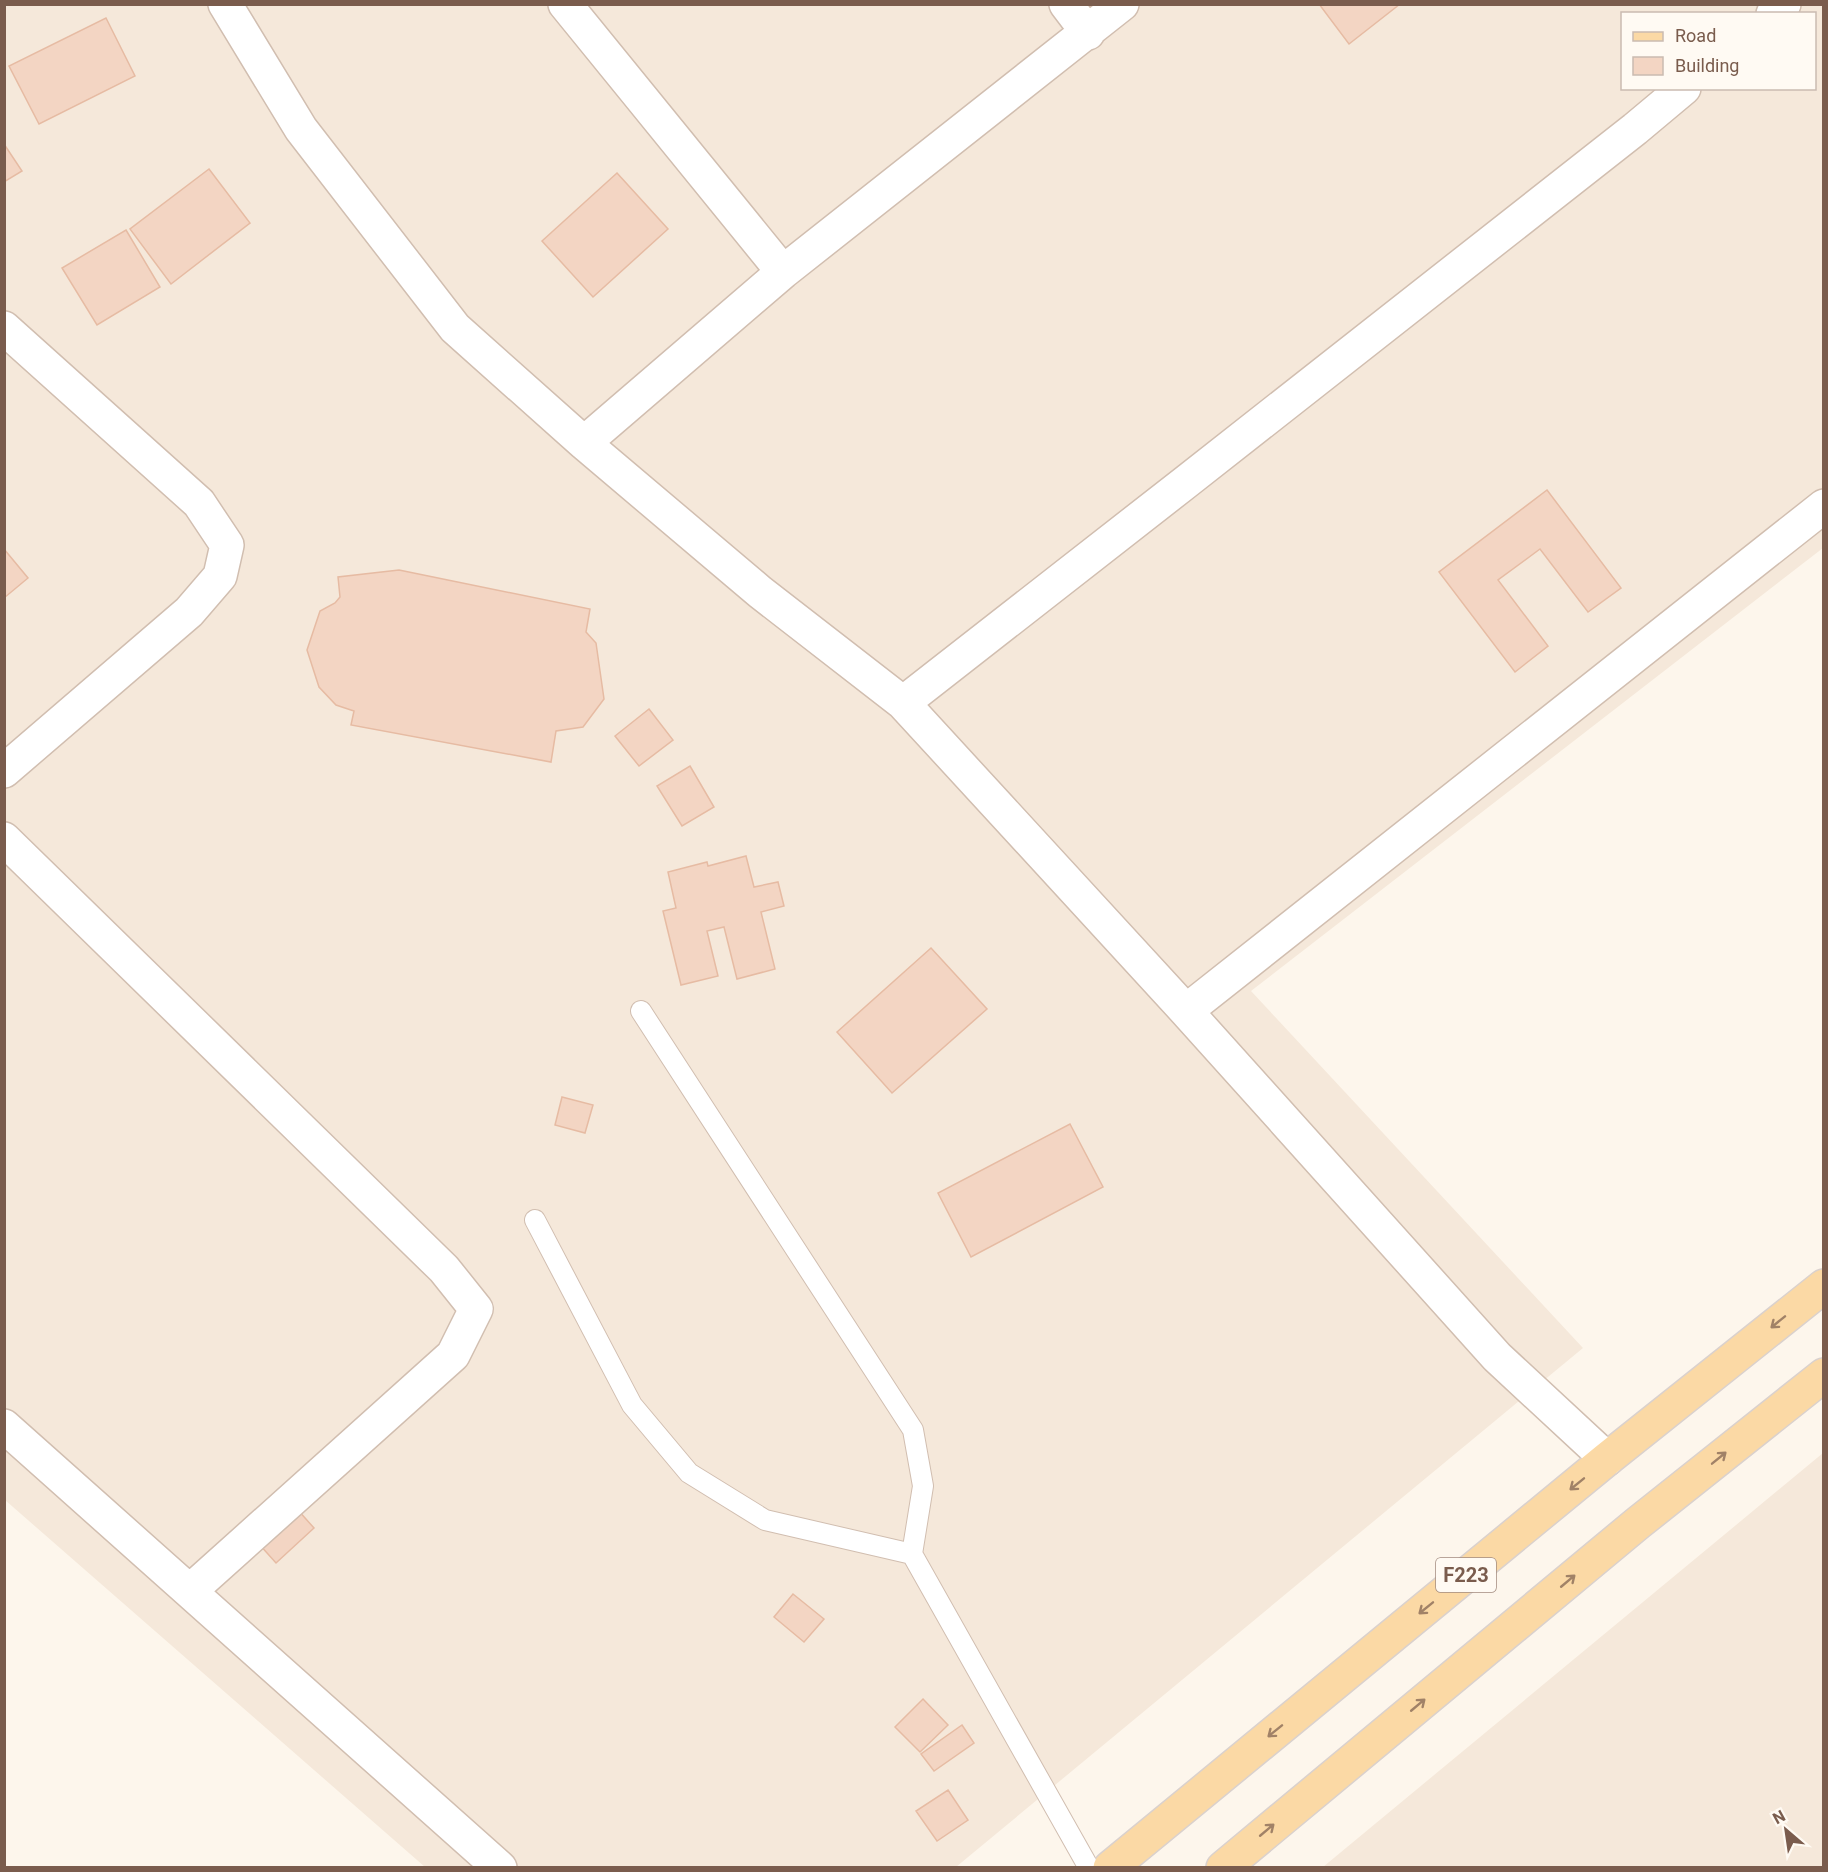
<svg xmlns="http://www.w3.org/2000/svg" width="1828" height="1872" font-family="Roboto,sans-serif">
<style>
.residential{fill:#f5e8da;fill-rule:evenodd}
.building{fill:#f3d5c3;stroke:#e6bba3;stroke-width:1.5}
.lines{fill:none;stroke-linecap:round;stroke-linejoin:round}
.lane-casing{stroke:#d1beb0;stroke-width:22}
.street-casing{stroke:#d1beb0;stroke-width:36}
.primary-casing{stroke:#dad1cd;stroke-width:36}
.lane{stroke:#fff;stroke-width:20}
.street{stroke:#fff;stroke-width:33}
.primary{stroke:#fbd9a5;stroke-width:33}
.oneway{stroke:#a18267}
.labels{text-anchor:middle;stroke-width:4.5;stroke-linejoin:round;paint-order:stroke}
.shield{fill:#fffaf3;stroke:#a28b7f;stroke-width:1.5}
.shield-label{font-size:20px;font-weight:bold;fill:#7a5c4d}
</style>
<rect width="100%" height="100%" fill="#fdf6ec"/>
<path class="residential" d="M5 5H1823V548L1251 991 1583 1348 956 1867H425L5 1500ZM1622 14H1814V88H1622Z
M1823 1453V1867H1323Z"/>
<path class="building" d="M1319 4H1400L1349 44Z
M106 18 135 76 39 124 9 66Z
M4 144 22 171 4 182Z
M209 169 250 223 171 284 130 229Z
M617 173 668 229 593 297 542 241Z
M126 230 160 287 97 325 62 268Z
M1547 490 1621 588 1588 612 1540 549 1498 580 1548 646 1515 672 1439 572Z
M4 549 28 578 4 598Z
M399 570 590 609 586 632 596 643 604 699 583 727 556 731 551 762 351 725 354 711 336 705 319 687 307 650 320 611 335 603 340 597 338 577Z
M649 709 673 740 639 766 615 736Z
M690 766 714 807 682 826 657 786Z
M746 856 754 887 778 882 784 906 761 912 775 969 737 979 724 927 707 931 718 976 681 985 663 911 676 908 668 872 707 862 708 866Z
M931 948 987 1009 892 1093 837 1032Z
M562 1097 593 1105 585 1133 555 1125Z
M1070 1124 1103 1187 971 1257 938 1193Z
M297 1509 314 1528 276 1563 259 1544Z
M793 1594 824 1619 804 1642 774 1617Z
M923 1699 948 1725 920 1752 895 1727Z
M962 1725 974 1743 934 1771 921 1754Z
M948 1790 968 1820 937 1841 916 1811Z"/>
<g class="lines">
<g class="lane-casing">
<path id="lane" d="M641 1011 913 1430 923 1486 912 1554 1089 1868
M535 1220 632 1405 689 1473 765 1520 912 1554"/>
</g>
<g class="street-casing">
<path id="street" d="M225 4 301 129 455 328 584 443 760 592 903 703 1186 1011 1497 1357 1607 1459
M565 4 783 272
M1066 4 1088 33
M1773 14 1784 4
M4 328 199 503 227 545 220 576 189 612 4 771
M584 443 783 272 1122 4
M903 703C1148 513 1391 320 1635 129L1684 88
M4 839 444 1269 476 1309 453 1355 190 1591
M1186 1011 1824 506
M4 1426 500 1868"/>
</g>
<g class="primary-casing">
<path id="primary" d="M1110 1868 1607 1459 1824 1286
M1223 1868 1638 1523 1824 1375"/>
</g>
<use href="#lane" class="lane"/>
<use href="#street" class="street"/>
<use href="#primary" class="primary"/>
</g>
<defs><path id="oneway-shaft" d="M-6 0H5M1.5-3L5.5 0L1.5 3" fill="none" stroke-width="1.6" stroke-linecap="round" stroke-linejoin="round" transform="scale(1.5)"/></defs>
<g class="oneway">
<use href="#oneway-shaft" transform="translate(1778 1322) rotate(141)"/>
<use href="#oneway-shaft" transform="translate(1719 1458) rotate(-39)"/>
<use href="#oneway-shaft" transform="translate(1577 1484) rotate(141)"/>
<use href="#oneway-shaft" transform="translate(1568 1581) rotate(-40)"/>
<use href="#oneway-shaft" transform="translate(1426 1608) rotate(141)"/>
<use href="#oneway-shaft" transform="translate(1418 1705) rotate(-40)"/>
<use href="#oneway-shaft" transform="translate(1275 1731) rotate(141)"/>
<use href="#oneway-shaft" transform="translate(1267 1830) rotate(-40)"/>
</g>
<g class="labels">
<rect class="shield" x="1436" y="1558" width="60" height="34" rx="4.5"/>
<g class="shield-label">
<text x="1466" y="1582">F223</text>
</g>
</g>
<rect width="1828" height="1872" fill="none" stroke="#7a5c4d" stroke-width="12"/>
<rect x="1621" y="12" width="195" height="78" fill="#fffaf3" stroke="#cabbb1" stroke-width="1.5"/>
<rect x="1633" y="32" width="30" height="9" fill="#fbd9a5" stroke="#cabbb1" stroke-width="1.5"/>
<text x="1675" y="42" font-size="18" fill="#7a5c4d">Road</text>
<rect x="1633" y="57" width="30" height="18" fill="#f3d5c3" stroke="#cabbb1" stroke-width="1.5"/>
<text x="1675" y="72" font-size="18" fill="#7a5c4d">Building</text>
<g transform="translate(1786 1830) rotate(331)" stroke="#fffaf3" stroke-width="4.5" paint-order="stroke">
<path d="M0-4.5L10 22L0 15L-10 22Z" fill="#7a5c4d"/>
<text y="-9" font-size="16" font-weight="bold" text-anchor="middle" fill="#7a5c4d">N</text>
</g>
</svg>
